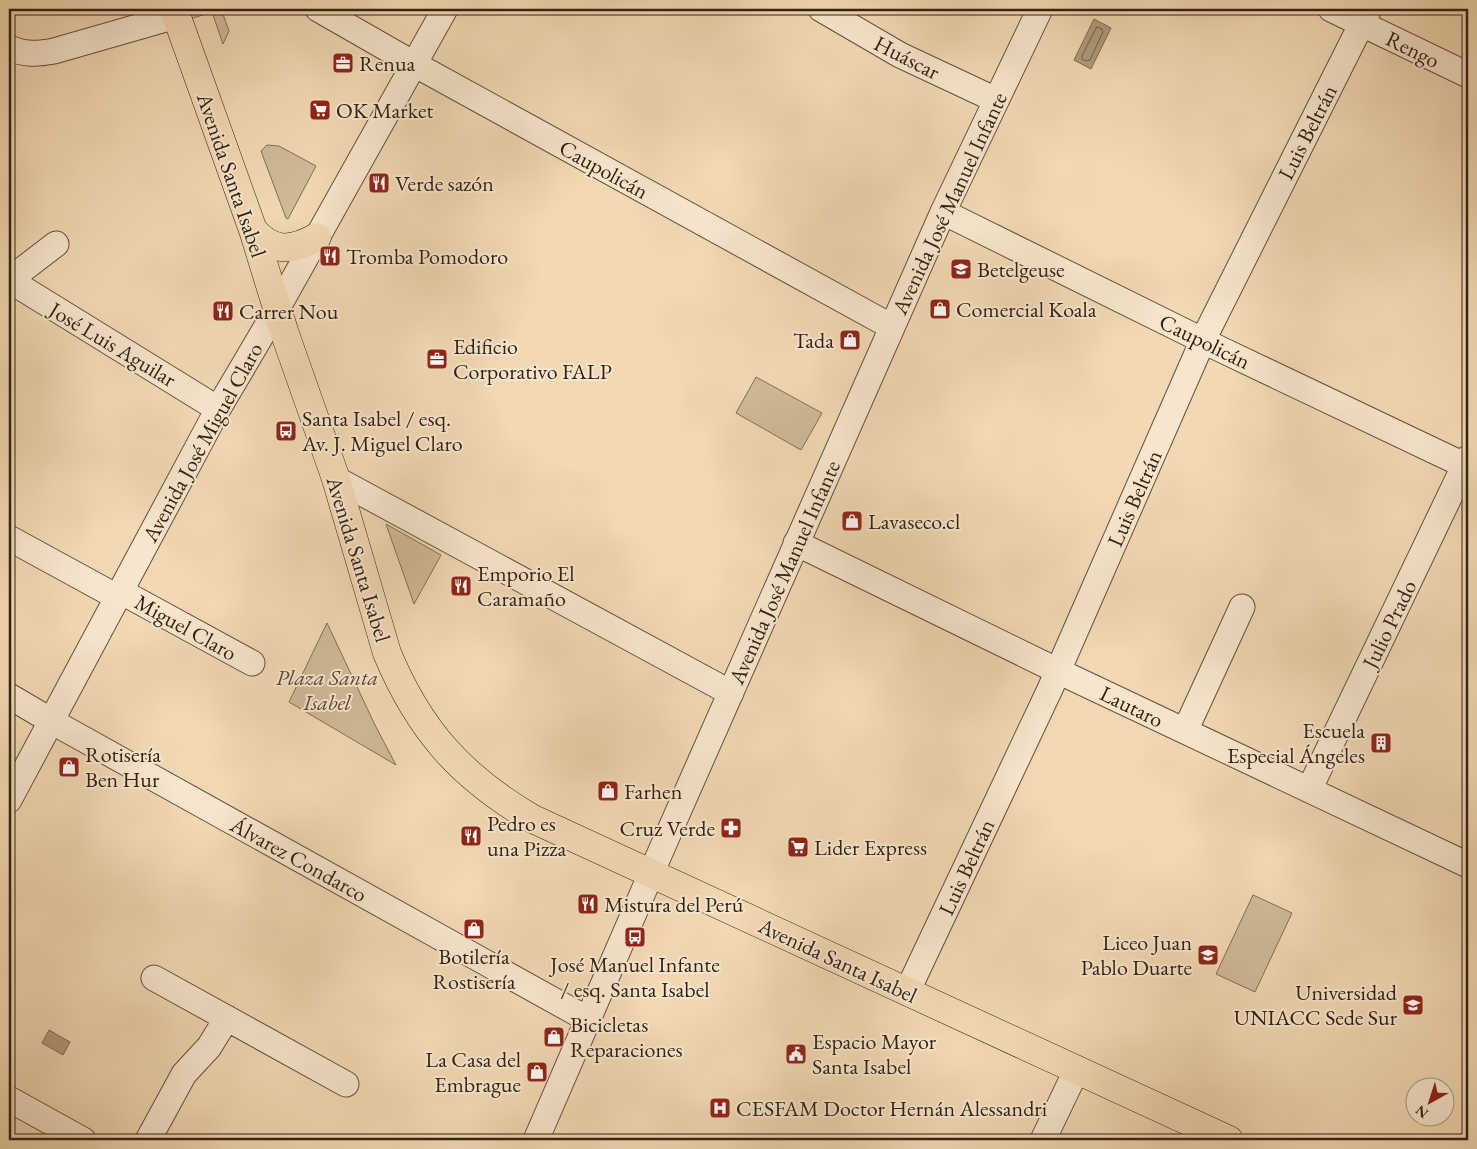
<svg xmlns="http://www.w3.org/2000/svg" width="1477" height="1149" font-family="'EB Garamond',serif">
<style>
.green{fill:#d1ba98;stroke:#826e56}
.water{fill:#b19b7d;stroke:#7e6b53}
.lines{fill:none;stroke-linecap:round;stroke-linejoin:round}
.shore{stroke:#725e48;stroke-width:1}
.minor-casing{stroke:#62503b;stroke-width:27}
.major-casing{stroke:#322213;stroke-width:29}
.minor{stroke:#f7e6ce;stroke-width:25}
.major{stroke:#f2d9b3;stroke-width:28}
.labels{text-anchor:middle;stroke-width:4;stroke-linejoin:round;paint-order:stroke}
.street-label{font-size:22px;fill:#322213;stroke:#f7e6ce}
.poi-label{font-size:22px;fill:#322213;stroke:#f7e6ce;text-anchor:start}
.park-label{font-size:22px;font-style:italic;fill:#5a4834;stroke:#f7e6ce}
</style>
<rect width="100%" height="100%" fill="#f2d9b3"/>
<filter id="stains"><feTurbulence type="fractalNoise" baseFrequency=".004" numOctaves="4"/><feColorMatrix values="0 0 0 0 .2 0 0 0 0 .09 0 0 0 0 .02 0 0 0 .5 -.17"/></filter>
<radialGradient id="worn" r=".72"><stop offset=".6" stop-color="#630" stop-opacity="0"/><stop offset="1" stop-color="#630" stop-opacity=".3"/></radialGradient>
<path class="green" d="M186 9H221L229 31 223 44 212 12 190 19Z
M267 145 279 146 316 166 288 219 286 218 261 151Z
M756 377 822 413 801 450 736 413Z
M386 524 441 555 414 604Z
M327 623 375 725 396 765 289 702Z
M1253 895 1292 913 1255 992 1216 974Z"/>
<path class="water" d="M1094 19 1111 28 1091 69 1074 60Z
M49 1030 70 1042 63 1055 42 1043Z"/>
<g class="lines">
<path class="shore" d="M1097 27 1102 29 1103 32 1090 60 1087 61 1082 59V56Z"/>
<g class="minor-casing">
<path id="minor" d="M318 9 414 64 892 327
M821 9 900 55 996 100
M1331 9 1468 75
M9 48C25 55 38 54 54 51L176 16
M943 212 1220 349 1468 467
M9 280 218 409
M9 280 56 244
M336 479 731 693
M9 538 117 597
M796 543 1058 671 1468 865
M120 591 252 663
M9 696 60 726 589 1020
M1185 731 1242 607
M1309 790 1468 458
M9 800 218 409 277 309 445 9
M154 978 346 1084
M907 992 1050 689 1203 340 1369 9
M9 1099 83 1140
M148 1140 184 1074 209 1047 227 1018
M536 1140 663 846 943 212 1040 9
M1043 1140 1077 1069"/>
</g>
<g class="major-casing">
<path id="major" d="M174 9 253 230 285 334 336 479 387 653C419 730 461 777 533 819L1229 1140
M253 230C273 253 292 251 317 237"/>
</g>
<use href="#minor" class="minor"/>
<use href="#major" class="major"/>
</g>
<defs>
<g id="office-square" transform="scale(1.125)"><rect x="-9" y="-9" width="18" height="18" rx="4" fill="#8f2418" stroke="#f7e6ce"/><path d="M-6-3h4V-5.5h4V-3h4V5H-6ZM-1-4.5V-3h2v-1.5ZM-6 0V1H6V0Z" fill="#fff"/></g>
<g id="supermarket-square" transform="scale(1.125)"><rect x="-9" y="-9" width="18" height="18" rx="4" fill="#8f2418" stroke="#f7e6ce"/><path d="M-6-5.5h2.5l.6 2H6L4.5 2H-2.5L-4.4-4H-6ZM-1.5 3.2a1.3 1.3 0 1 0 .1 0ZM3 3.2a1.3 1.3 0 1 0 .1 0Z" fill="#fff"/></g>
<g id="restaurant-square" transform="scale(1.125)"><rect x="-9" y="-9" width="18" height="18" rx="4" fill="#8f2418" stroke="#f7e6ce"/><path d="M-5-6h1v4h1v-4h1v4h1v-4h1v5L-1.5 .5V6h-2V.5L-5-1ZM5-6V6H3V1.5H1.5Q1.5-4 5-6Z" fill="#fff"/></g>
<g id="school-square" transform="scale(1.125)"><rect x="-9" y="-9" width="18" height="18" rx="4" fill="#8f2418" stroke="#f7e6ce"/><path d="M0-5L7-2L0 1L-7-2ZM-4 1L0 2.5L4 1V4Q0 6-4 4Z" fill="#fff"/></g>
<g id="shop-square" transform="scale(1.125)"><rect x="-9" y="-9" width="18" height="18" rx="4" fill="#8f2418" stroke="#f7e6ce"/><path d="M-5-2.5h2.3a2.7 3.5 0 0 1 5.4 0H5L5.5 6h-11ZM-1.5-2.5h3a1.5 2.3 0 0 0-3 0Z" fill="#fff"/></g>
<g id="bus-square" transform="scale(1.125)"><rect x="-9" y="-9" width="18" height="18" rx="4" fill="#8f2418" stroke="#f7e6ce"/><path d="M-5-6H5V4H4V6H2V4H-2V6H-4V4H-5ZM-3.5-4V0h7V-4ZM-3.5 1.2v1.5H-2V1.2ZM2 1.2v1.5H3.5V1.2Z" fill="#fff"/></g>
<g id="building-square" transform="scale(1.125)"><rect x="-9" y="-9" width="18" height="18" rx="4" fill="#8f2418" stroke="#f7e6ce"/><path d="M-4-6H4V6H1V3H-1V6H-4ZM-2.5-4.3h1.7v1.8h-1.7ZM.8-4.3h1.7v1.8H.8ZM-2.5-1h1.7V.8h-1.7ZM.8-1h1.7V.8H.8Z" fill="#fff"/></g>
<g id="pharmacy-square" transform="scale(1.125)"><rect x="-9" y="-9" width="18" height="18" rx="4" fill="#8f2418" stroke="#f7e6ce"/><path d="M-2-6h4v4h4v4h-4v4h-4v-4h-4v-4h4Z" fill="#fff"/></g>
<g id="university-square" transform="scale(1.125)"><rect x="-9" y="-9" width="18" height="18" rx="4" fill="#8f2418" stroke="#f7e6ce"/><path d="M0-5L7-2L0 1L-7-2ZM-4 1L0 2.5L4 1V4Q0 6-4 4Z" fill="#fff"/></g>
<g id="civic-square" transform="scale(1.125)"><rect x="-9" y="-9" width="18" height="18" rx="4" fill="#8f2418" stroke="#f7e6ce"/><path d="M-.6-6.5H3V-4.5H.6V-3L4-1V1h2V6H-6V1h2V-1L-.6-3ZM-1.2 2.5V6h2.4V2.5Z" fill="#fff"/></g>
<g id="hospital-square" transform="scale(1.125)"><rect x="-9" y="-9" width="18" height="18" rx="4" fill="#8f2418" stroke="#f7e6ce"/><path d="M-5-5h3v3.5h4V-5h3V5h-3V1.5h-4V5h-3Z" fill="#fff"/></g>
</defs>
<g fill-rule="evenodd">
<use href="#office-square" x="343" y="63"/>
<use href="#supermarket-square" x="320" y="110"/>
<use href="#restaurant-square" x="379" y="183"/>
<use href="#restaurant-square" x="330" y="256"/>
<use href="#school-square" x="961" y="269"/>
<use href="#shop-square" x="940" y="309"/>
<use href="#restaurant-square" x="223" y="311"/>
<use href="#shop-square" x="850" y="340"/>
<use href="#office-square" x="437" y="359"/>
<use href="#bus-square" x="286" y="431"/>
<use href="#shop-square" x="852" y="521"/>
<use href="#restaurant-square" x="461" y="586"/>
<use href="#building-square" x="1381" y="743"/>
<use href="#shop-square" x="69" y="767"/>
<use href="#shop-square" x="608" y="791"/>
<use href="#pharmacy-square" x="731" y="828"/>
<use href="#restaurant-square" x="471" y="836"/>
<use href="#supermarket-square" x="798" y="847"/>
<use href="#restaurant-square" x="588" y="904"/>
<use href="#shop-square" x="474" y="929"/>
<use href="#bus-square" x="635" y="937"/>
<use href="#school-square" x="1208" y="955"/>
<use href="#university-square" x="1413" y="1005"/>
<use href="#shop-square" x="554" y="1037"/>
<use href="#civic-square" x="796" y="1054"/>
<use href="#shop-square" x="537" y="1072"/>
<use href="#hospital-square" x="720" y="1108"/>
</g>
<g class="labels">
<g class="street-label">
<text transform="translate(1413 49) rotate(26)" y="8">Rengo</text>
<text transform="translate(907 57) rotate(27)" y="8">Huáscar</text>
<text transform="translate(1307 132) rotate(-63)" y="8">Luis Beltrán</text>
<text transform="translate(604 169) rotate(29)" y="8">Caupolicán</text>
<text transform="translate(232 175) rotate(71)" y="8">Avenida Santa Isabel</text>
<text transform="translate(949 203) rotate(-65)" y="8">Avenida José Manuel Infante</text>
<text transform="translate(1205 341) rotate(26)" y="8">Caupolicán</text>
<text transform="translate(113 344) rotate(31)" y="8">José Luis Aguilar</text>
<text transform="translate(202 442) rotate(-61)" y="8">Avenida José Miguel Claro</text>
<text transform="translate(1134 498) rotate(-66)" y="8">Luis Beltrán</text>
<text transform="translate(359 559) rotate(73)" y="8">Avenida Santa Isabel</text>
<text transform="translate(784 572) rotate(-66)" y="8">Avenida José Manuel Infante</text>
<text transform="translate(1389 624) rotate(-64)" y="8">Julio Prado</text>
<text transform="translate(186 627) rotate(29)" y="8">Miguel Claro</text>
<text transform="translate(1132 706) rotate(26)" y="8">Lautaro</text>
<text transform="translate(299 859) rotate(29)" y="8">Álvarez Condarco</text>
<text transform="translate(966 867) rotate(-65)" y="8">Luis Beltrán</text>
<text transform="translate(838 960) rotate(25)" y="8">Avenida Santa Isabel</text>
</g>
<g class="poi-label">
<text x="359" y="71">Renua</text>
<text x="336" y="118">OK Market</text>
<text x="395" y="191">Verde sazón</text>
<text x="346" y="264">Tromba Pomodoro</text>
<text x="977" y="277">Betelgeuse</text>
<text x="956" y="317">Comercial Koala</text>
<text x="239" y="319">Carrer Nou</text>
<text x="834" y="348" text-anchor="end">Tada</text>
<text x="453" y="354">Edificio<tspan x="453" dy="25">Corporativo FALP</tspan></text>
<text x="302" y="426">Santa Isabel / esq.<tspan x="302" dy="25">Av. J. Miguel Claro</tspan></text>
<text x="868" y="529">Lavaseco.cl</text>
<text x="477" y="581">Emporio El<tspan x="477" dy="25">Caramaño</tspan></text>
<text x="1365" y="738" text-anchor="end">Escuela<tspan x="1365" dy="25">Especial Ángeles</tspan></text>
<text x="85" y="762">Rotisería<tspan x="85" dy="25">Ben Hur</tspan></text>
<text x="624" y="799">Farhen</text>
<text x="487" y="831">Pedro es<tspan x="487" dy="25">una Pizza</tspan></text>
<text x="715" y="836" text-anchor="end">Cruz Verde</text>
<text x="814" y="855">Lider Express</text>
<text x="604" y="912">Mistura del Perú</text>
<text x="1192" y="950" text-anchor="end">Liceo Juan<tspan x="1192" dy="25">Pablo Duarte</tspan></text>
<text x="474" y="964" text-anchor="middle">Botilería<tspan x="474" dy="25">Rostisería</tspan></text>
<text x="635" y="972" text-anchor="middle">José Manuel Infante<tspan x="635" dy="25">/ esq. Santa Isabel</tspan></text>
<text x="1397" y="1000" text-anchor="end">Universidad<tspan x="1397" dy="25">UNIACC Sede Sur</tspan></text>
<text x="570" y="1032">Bicicletas<tspan x="570" dy="25">Reparaciones</tspan></text>
<text x="812" y="1049">Espacio Mayor<tspan x="812" dy="25">Santa Isabel</tspan></text>
<text x="521" y="1067" text-anchor="end">La Casa del<tspan x="521" dy="25">Embrague</tspan></text>
<text x="736" y="1116">CESFAM Doctor Hernán Alessandri</text>
</g>
<g class="park-label">
<text x="327" y="685">Plaza Santa<tspan x="327" dy="25">Isabel</tspan></text>
</g>
</g>
<rect width="1477" height="1149" fill="none" stroke="#f2d9b3" stroke-width="30"/>
<rect x="10" y="10" width="1457" height="1129" fill="none" stroke="#322213" stroke-width="2.5"/>
<rect x="15" y="15" width="1447" height="1119" fill="none" stroke="#322213"/>
<g transform="translate(1430 1102) rotate(219)"><circle r="24" fill="#f7e6ce" stroke="#a89883"/>
<path d="M0-4L9 19L0 12L-9 19Z" fill="#8f2418"/>
<text y="-8" font-size="14" font-weight="bold" text-anchor="middle" fill="#322213">N</text>
</g>
<rect width="100%" height="100%" filter="url(#stains)"/>
<rect width="100%" height="100%" fill="url(#worn)"/>
</svg>
